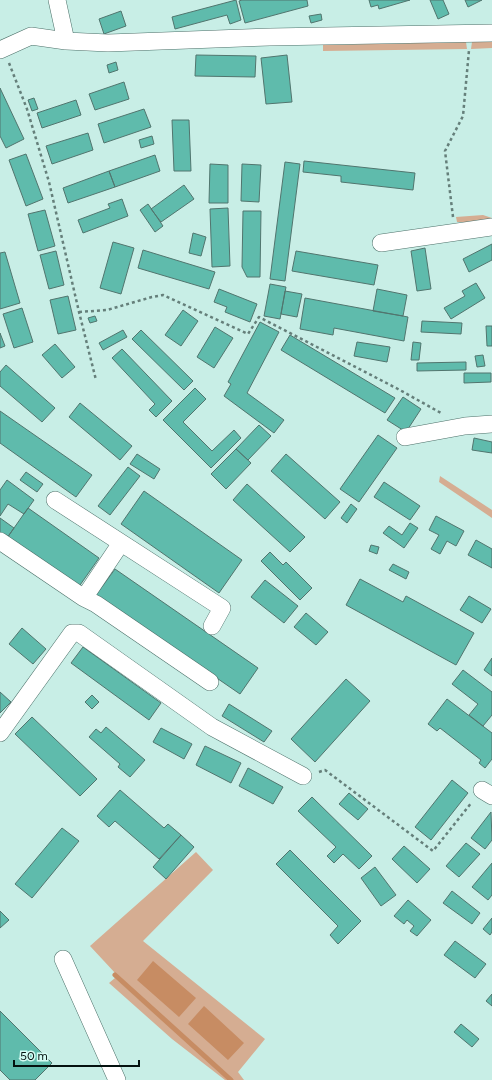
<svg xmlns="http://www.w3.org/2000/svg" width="492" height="1080" font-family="Figtree,sans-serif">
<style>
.green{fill:#d5ad92}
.water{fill:#c78c63}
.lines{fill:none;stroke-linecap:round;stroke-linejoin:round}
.stream{stroke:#c78c63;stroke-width:5}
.building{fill:#5fbbac;stroke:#51756e}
.minor-casing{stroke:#4d716a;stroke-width:18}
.path{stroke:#657f7a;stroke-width:2.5;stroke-dasharray:3 3;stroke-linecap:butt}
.minor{stroke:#fff;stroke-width:17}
</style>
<rect width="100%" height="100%" fill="#c8eee6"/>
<path class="green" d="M466 42 467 49 323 51V45Z
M472 42H492V48L471 49Z
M483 215 492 218V224L480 222H457L456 217Z
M440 476 492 510V518L439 482Z
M196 852 213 870 143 941 265 1039 238 1072 244 1080H232L116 974 90 946Z
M115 978 229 1080H225L172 1039 109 983Z"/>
<path class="water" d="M153 961 196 998 179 1017 137 980Z
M204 1006 244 1043 228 1060 188 1024Z"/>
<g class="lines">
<path class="stream" d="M115 975 231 1080"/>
</g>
<path class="building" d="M236 0 241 20 230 24 227 15 175 29 172 17Z
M242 0H307L308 6 245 23 239 1Z
M369 0H410L379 9 378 5 371 7Z
M430 0H443L449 14 438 19Z
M465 0H482L468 7Z
M121 11 126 26 104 34 99 19Z
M321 14 322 20 311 23 309 16Z
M196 55 256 56 255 77 195 76Z
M287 55 292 102 266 104 261 58Z
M116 62 118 70 109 73 107 65Z
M124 82 129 99 95 110 89 94Z
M0 88 24 139 6 148 0 136Z
M34 98 38 109 32 111 28 100Z
M76 100 81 115 42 128 37 113Z
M144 109 151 127 104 143 98 124Z
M172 120H189L191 171H174Z
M88 133 93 150 52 164 46 146Z
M152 136 154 144 141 148 139 140Z
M26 154 43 199 26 206 9 160Z
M155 155 160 171 115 187 109 171Z
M304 161 415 173 413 190 341 182V176L303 172Z
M285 162 300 164 285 281 270 279Z
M210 164 228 165V203H209Z
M242 164 261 165 259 202 241 201Z
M109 171 115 187 68 203 63 188Z
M184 185 194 199 161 222 151 209Z
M122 199 128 216 83 233 78 220 110 208 108 204Z
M148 204 163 226 155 232 140 210Z
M228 208 230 266 212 267 210 209Z
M45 210 55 246 38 251 28 214Z
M243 211H261L260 277H247L242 267Z
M193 233 206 237 201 256 189 253Z
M113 242 134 248 121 294 100 288Z
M492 244V260L469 272 463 259Z
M425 248 431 289 417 291 411 251Z
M143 250 215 272 209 289 138 268Z
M56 251 64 285 49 289 40 255Z
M296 251 378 265 374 285 292 271Z
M5 252 20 303 0 309V253Z
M476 283 485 298 451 319 444 308 465 296 462 291Z
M270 284 286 287 280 319 264 316Z
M219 289 257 304 250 322 225 312 227 307 214 302Z
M377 289 407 295 403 316 373 311Z
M285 291 302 294 297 317 281 314Z
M68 296 76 330 58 334 50 300Z
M305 298 408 317 404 341 334 328 333 335 300 329Z
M22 308 33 342 14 348 3 314Z
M183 310 198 321 181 346 165 335Z
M95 316 97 321 90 323 88 318Z
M422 321 462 323 461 334 421 332Z
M260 322 279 332 247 393 284 420 274 433 224 396 231 384 228 382Z
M486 326H492V346H487Z
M215 327 233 338 214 368 197 357Z
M123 330 127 337 103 350 99 343Z
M141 330 193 381 184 390 132 339Z
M0 333 5 346 0 348Z
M290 335 395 398 385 413 281 350Z
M357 342 390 347 387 362 354 356Z
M413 342 421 343 419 360H411Z
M55 344 75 367 62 378 42 355Z
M122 349 172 401 156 417 149 410 155 404 112 358Z
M483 355 485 366 477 367 475 356Z
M466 362V370L417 371V363Z
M6 365 55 408 42 422 0 386V372Z
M464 373H491V382L464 383Z
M195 388 206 399 183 422 212 451 234 430 241 438 211 468 163 420Z
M403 397 421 409 406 432 387 420Z
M80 403 132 446 120 460 69 417Z
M0 411 92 475 76 497 0 443Z
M259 425 271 436 248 460 236 449Z
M378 435 397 448 359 502 340 489Z
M474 438 492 442V453L472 450Z
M236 449 251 463 226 489 211 474Z
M137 454 160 469 154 479 130 464Z
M286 454 340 502 325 519 271 471Z
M128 467 140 476 110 515 98 506Z
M26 472 43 484 37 492 20 480Z
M7 480 34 500 24 514 8 504 0 516V490Z
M384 482 420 506 410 520 374 497Z
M247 484 305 537 290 552 233 500Z
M144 491 242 560 219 593 121 524Z
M351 504 357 509 347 523 341 518Z
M28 508 99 558 78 588 7 538Z
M436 516 464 531 456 546 447 541 440 554 431 549 439 535 429 530Z
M0 518 14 528 7 538 0 533Z
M410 523 418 528 404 548 383 533 389 526 402 535Z
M476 540 492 549V568L468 555Z
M371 545 379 547 377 554 369 551Z
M270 552 283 565 286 562 312 588 300 600 261 561Z
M393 564 409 572 406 579 389 570Z
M115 569 258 668 240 694 96 595Z
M360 579 403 602 406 596 474 633 456 665 346 605Z
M265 580 298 606 284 623 251 597Z
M469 596 491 609 482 623 460 610Z
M306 613 328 632 316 645 294 627Z
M22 628 46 649 33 664 9 644Z
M83 647 161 703 149 720 71 663Z
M492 658V676L484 670Z
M463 670 492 692V715L483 726 469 715 478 704 452 684Z
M346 679 370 701 315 762 291 739Z
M0 692 11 702 0 713Z
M92 695 99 702 92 709 85 702Z
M447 699 492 733V759L485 768 479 763 481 760 440 728 437 731 428 724Z
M229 704 272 731 264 742 222 716Z
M32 717 97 779 80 796 15 734Z
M106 727 145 760 130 777 118 767 120 764 89 737 96 729 101 733Z
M161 728 192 744 184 759 153 742Z
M205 746 241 763 231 783 196 765Z
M248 768 283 787 273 804 239 786Z
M452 780 468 793 431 840 415 827Z
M120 790 164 828 168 824 181 835 159 859 115 821 109 827 97 816Z
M349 793 368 809 358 820 339 804Z
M312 797 372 856 359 869 343 854 334 863 327 856 336 847 298 811Z
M491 812 492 840 485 849 471 838Z
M62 828 79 841 32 898 15 884Z
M181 835 194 847 166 879 153 867Z
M466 843 480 854 459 877 446 866Z
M404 846 430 869 417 883 392 859Z
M290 850 361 921 338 944 330 935 338 926 276 864Z
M492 863V895L488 900 472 887Z
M375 867 396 895 381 906 361 878Z
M452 891 480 913 472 924 443 903Z
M408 900 431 920 417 936 410 931 414 926 407 920 404 924 394 916Z
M0 911 9 920 0 928Z
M492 918V932L490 935 483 929Z
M455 941 486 964 475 978 444 955Z
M492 994V1006L486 1001Z
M0 1011 52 1063 35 1080H10L0 1070Z
M461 1024 479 1039 472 1047 454 1032Z"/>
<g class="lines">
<g class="minor-casing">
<path id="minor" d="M57 0 66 41
M0 50 31 36 66 41 108 43 270 37 492 33
M381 243 492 227
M405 437 465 426 492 424
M55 500 222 608 212 626
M0 541 84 598 96 604 210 682
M84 598 121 543
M0 733 72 633H79L212 727 303 776
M482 790 492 796
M63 959 117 1080"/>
</g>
<path class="path" d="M9 63 27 109 49 182 79 312 96 380
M453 217 445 151 463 116 469 50
M79 312 107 310 152 297 163 295 248 334 259 317 398 389 441 413
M319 772 325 770 433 851 472 802"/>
<use href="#minor" class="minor"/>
</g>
<path d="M14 1060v6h125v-6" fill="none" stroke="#04110f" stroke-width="2"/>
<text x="20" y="1060" font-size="12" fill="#04110f" stroke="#d5fcf4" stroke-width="3" paint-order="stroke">50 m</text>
</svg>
